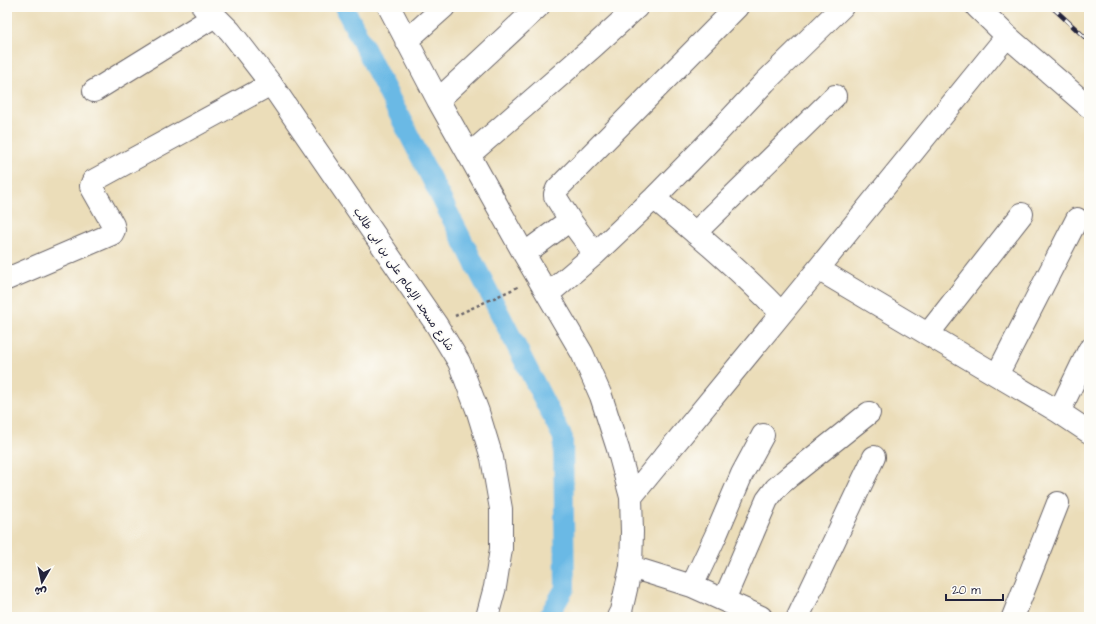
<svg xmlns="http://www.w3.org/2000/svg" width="1096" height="624" font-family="'Architects Daughter','Playpen Sans Arabic',sans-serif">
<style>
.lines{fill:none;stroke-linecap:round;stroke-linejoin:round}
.canal{stroke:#6bb9e5;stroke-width:20}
.minor-casing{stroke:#686367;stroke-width:24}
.tertiary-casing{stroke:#686367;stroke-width:24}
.path{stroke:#686367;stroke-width:2.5;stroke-dasharray:3 3;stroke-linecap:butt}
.minor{stroke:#fff;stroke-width:22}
.tertiary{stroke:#fff;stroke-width:22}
.rail-casing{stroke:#22223b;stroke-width:4.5}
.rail{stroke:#fdfcf7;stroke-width:3;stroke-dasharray:9;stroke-linecap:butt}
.labels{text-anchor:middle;stroke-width:3.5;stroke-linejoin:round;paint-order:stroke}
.street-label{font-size:11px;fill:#22223b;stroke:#fdfcf7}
</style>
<rect width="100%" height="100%" fill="#fdfcf7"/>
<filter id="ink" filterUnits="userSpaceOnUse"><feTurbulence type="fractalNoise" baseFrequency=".025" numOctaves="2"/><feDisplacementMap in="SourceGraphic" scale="8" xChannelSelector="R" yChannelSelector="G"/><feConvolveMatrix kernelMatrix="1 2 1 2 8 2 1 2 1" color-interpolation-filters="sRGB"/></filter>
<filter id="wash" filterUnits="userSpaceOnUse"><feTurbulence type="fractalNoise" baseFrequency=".012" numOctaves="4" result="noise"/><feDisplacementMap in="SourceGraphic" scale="16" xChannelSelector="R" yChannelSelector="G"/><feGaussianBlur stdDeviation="0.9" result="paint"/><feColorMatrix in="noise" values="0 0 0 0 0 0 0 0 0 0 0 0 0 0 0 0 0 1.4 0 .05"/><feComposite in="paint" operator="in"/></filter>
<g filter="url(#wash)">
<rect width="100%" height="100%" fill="#ebddb9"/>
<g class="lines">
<path class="canal" d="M344 7 563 438 565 588 548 617"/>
</g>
</g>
<g filter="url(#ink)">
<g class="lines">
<g class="minor-casing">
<path id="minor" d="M389 7 438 100 469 155 524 254 582 353 601 396 618 449 631 497 632 532 631 567 621 611 618 617
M977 7 1007 36 1089 107
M406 41 444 7
M94 91 215 16
M438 100 538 7
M469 155 593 47 637 7
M654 198C698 235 742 272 781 313
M570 220 555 196V194L557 189 737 7
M695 233 835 96
M524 254 570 220 595 254 654 198 704 147 765 82 842 7
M818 269 1059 412 1089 432
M7 279 112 234 114 230 113 225 92 188 91 186 93 181 271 84
M548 294 595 254
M928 334 1022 214
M997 375 1077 219
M1059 412 1089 350
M631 497 818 269 1007 36
M631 567 692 586 761 617
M692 586 716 535 742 474 763 435
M724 600 767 500 776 488 790 476 869 413
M798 617 874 457
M1013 617 1058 503"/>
</g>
<g class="tertiary-casing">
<path id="tertiary" d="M203 7 215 16 230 31 271 84 436 324 459 362 478 412 492 458 501 509V549L495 587 487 617"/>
</g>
<path class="path" d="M455 316 520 286"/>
<use href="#minor" class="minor"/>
<use href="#tertiary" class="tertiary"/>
<g class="rail-casing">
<path id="rail" d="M1052 7 1089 41"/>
</g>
<use href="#rail" class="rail"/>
</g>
</g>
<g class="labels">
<g class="street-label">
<text transform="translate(404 279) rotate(56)" y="4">شارع مسجد الإمام على بن ابى طالب</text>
</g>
</g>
<rect width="1096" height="624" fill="none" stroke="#fdfcf7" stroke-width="24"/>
<g transform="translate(42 582) rotate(189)" stroke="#fdfcf7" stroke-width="3" paint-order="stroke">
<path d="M0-3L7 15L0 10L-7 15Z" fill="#22223b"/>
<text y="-6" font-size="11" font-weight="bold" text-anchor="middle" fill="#22223b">ش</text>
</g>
<path d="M946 594v6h57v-6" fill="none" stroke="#22223b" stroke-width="2"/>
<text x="952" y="594" font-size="12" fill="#22223b" stroke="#fdfcf7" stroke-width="3" paint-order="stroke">20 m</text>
</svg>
